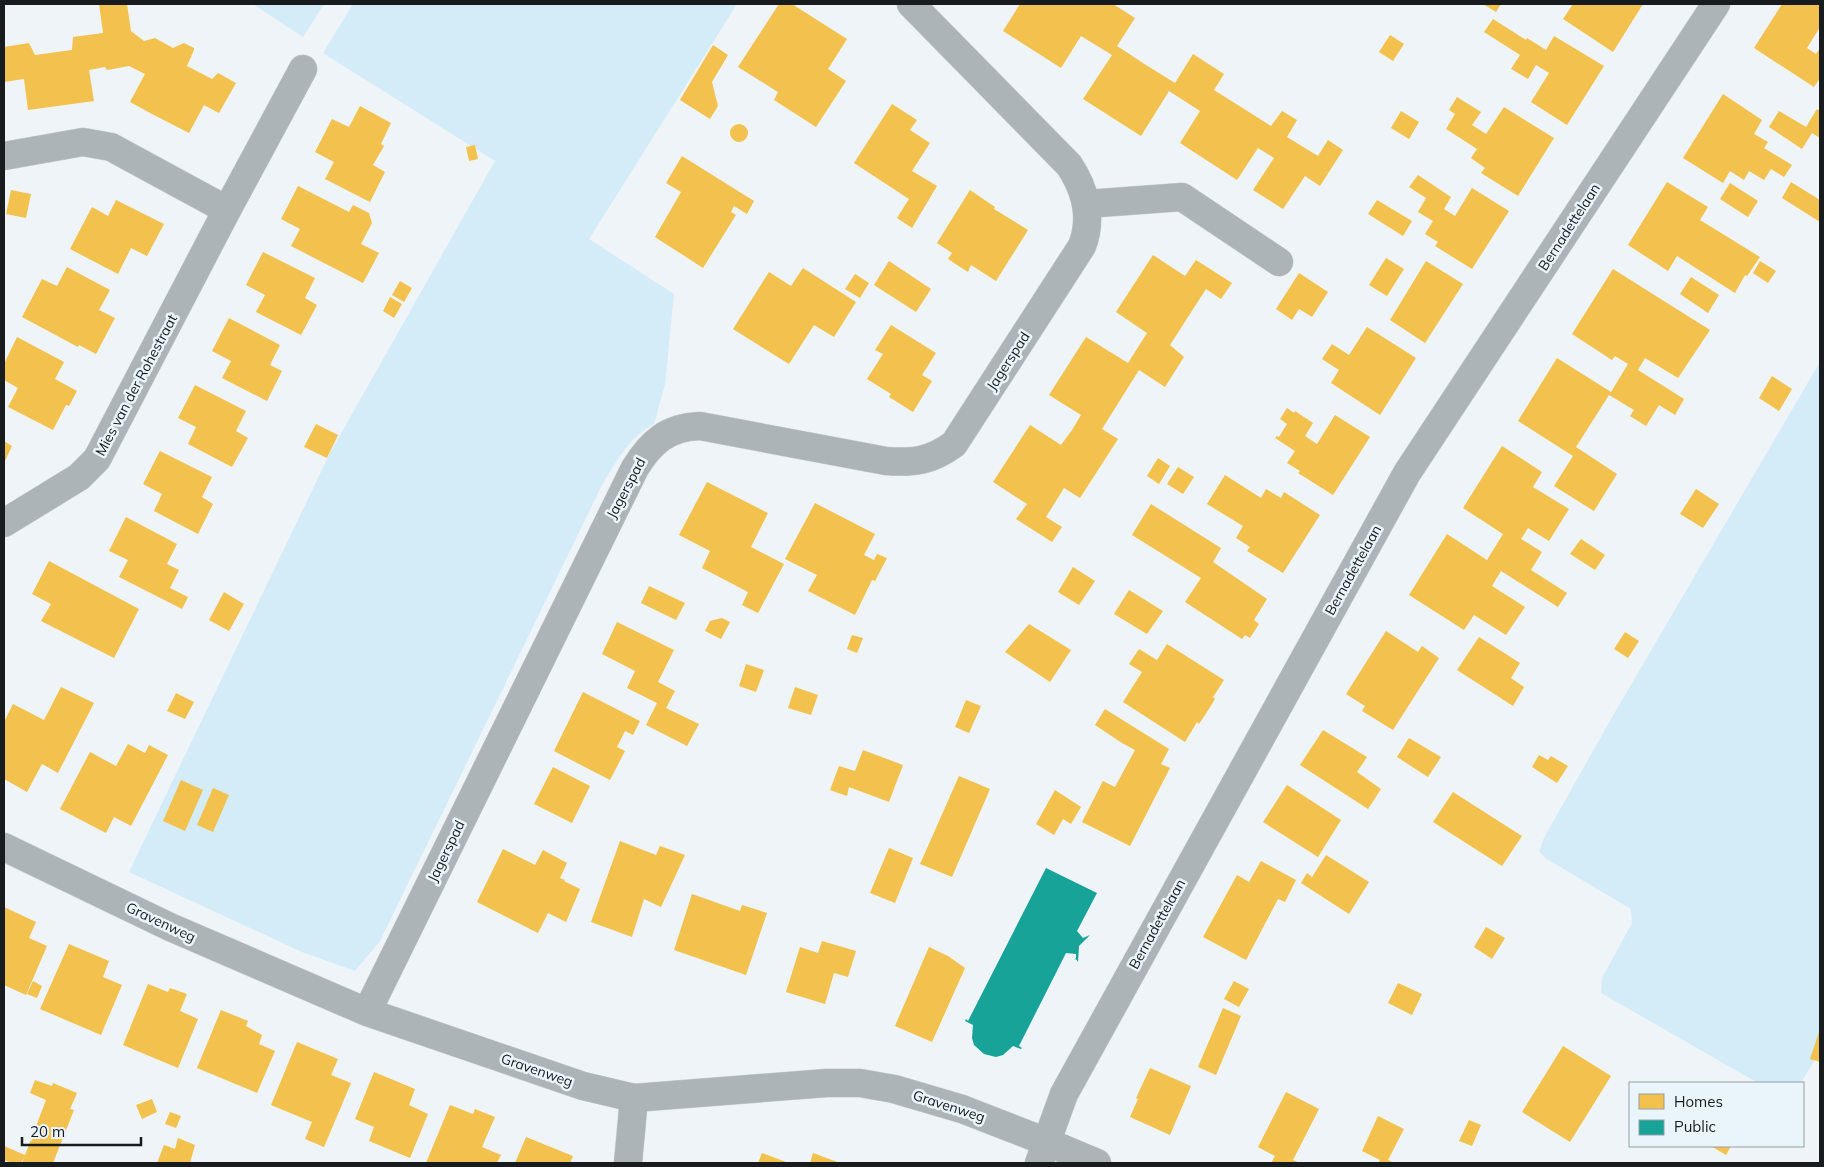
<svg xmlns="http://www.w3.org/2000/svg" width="1824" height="1167" font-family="Mulish,sans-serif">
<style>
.green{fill:#d3ecf8}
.homes{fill:#f2c14e}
.public{fill:#17a398}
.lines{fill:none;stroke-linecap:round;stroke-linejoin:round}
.minor-casing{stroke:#cdd1d3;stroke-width:29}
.minor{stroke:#adb4b8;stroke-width:28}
.labels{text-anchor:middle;stroke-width:5;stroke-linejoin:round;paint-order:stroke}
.street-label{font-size:14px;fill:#181c1e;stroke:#eaf5fb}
</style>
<rect width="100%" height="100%" fill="#eef4f7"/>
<path class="green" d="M253 4H324L303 37Z
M353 4H737L589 239 674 294 665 384 654 424C629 437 617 461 603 483L380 941 355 971 302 952 129 872 330 453 495 161 323 53Z
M1820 362V1051L1801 1083H1758L1601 993 1602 978 1632 923 1631 909 1545 858 1539 851 1544 838 1611 719Z"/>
<path class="homes" d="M99 4H127L131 31 144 41 155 38 173 48 184 43 194 48V50L187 66 212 79 218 73 236 83 219 113 204 105 189 133 152 114 130 102 145 74 129 66 107 70 105 67 89 70 94 101 28 110 24 79 4 82V47L29 43 35 55 72 50 73 37 103 33Z
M779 4H792L847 39 828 69 846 81 816 127 774 100 778 92 738 67Z
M1020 4H1113L1135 18 1117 46 1146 65 1175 83 1193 54 1224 74 1214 90 1271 126 1282 111 1297 120 1287 137 1318 156 1328 140 1343 150 1320 186 1305 176 1283 209 1253 190 1274 158 1258 148 1237 180 1180 143 1200 111 1169 91 1141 136 1083 99 1112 55 1081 36 1061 68 1003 31Z
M1483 4H1501L1496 12Z
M1573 4H1643L1613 52 1563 19Z
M1782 4H1820V27L1807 48 1816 54 1820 48V78L1814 87 1754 48Z
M1493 19 1526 40 1527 38 1546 50 1554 36 1604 66 1567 125 1531 102 1549 73 1536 65 1528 79 1511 69 1520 55 1484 32Z
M1390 35 1404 44 1393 61 1379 52Z
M713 45 728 55 712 82 718 106 710 119 680 100Z
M1723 94 1762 120 1754 134 1768 142 1764 148 1792 165 1784 177 1771 169 1764 180 1749 171 1744 180 1730 171 1723 183 1683 158Z
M1457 97 1481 112 1472 125 1486 134 1504 107 1554 138 1518 196 1481 173 1485 168 1471 158 1477 149 1446 129 1455 114 1449 110Z
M892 104 917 120 910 130 930 143 912 171 937 186 912 228 897 218 909 199 854 163Z
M360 106 391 123 381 144 384 146 373 165 385 172 370 202 325 179 334 162 315 152 332 119 349 127Z
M1817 109 1820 111V138L1812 133 1802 149 1769 127 1779 111 1806 127Z
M1401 111 1419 122 1409 139 1391 128Z
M730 133a9 9 0 1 1 18 0a9 9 0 1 1-18 0Z
M475 145 478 159 469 161 466 147Z
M682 156 754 201 747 214 734 206 731 212 736 215 703 268 655 237 681 192 666 183Z
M1418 175 1451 197 1444 209 1455 216 1472 188 1509 211 1472 269 1435 246 1438 242 1425 234 1433 221 1418 212 1426 198 1409 187Z
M1667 182 1708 207 1700 220 1760 257 1747 276 1745 275 1735 293 1677 256 1668 271 1628 245Z
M1791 182 1820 200V222L1782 198Z
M1730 183 1758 201 1748 217 1720 199Z
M298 186 349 212 353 205 369 213 372 223 361 244 379 253 363 283 291 246 300 229 281 219Z
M11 190 31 194 26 218 6 214Z
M970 190 995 207 994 209 1028 230 996 281 971 265 968 272 948 259 952 253 937 243Z
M116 200 164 224 147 256 131 248 118 274 70 249 92 207 108 216Z
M1377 200 1412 221 1403 236 1368 214Z
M263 252 315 278 305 298 317 305 301 335 256 312 265 295 246 285Z
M1153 255 1185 276 1196 260 1232 283 1221 299 1206 289 1170 345 1184 357 1165 387 1139 370 1102 429 1118 439 1080 498 1064 488 1046 517 1062 527 1052 542 1016 519 1027 504 993 482 1030 425 1061 445 1072 430 1081 415 1049 395 1086 337 1128 363 1147 333 1116 312Z
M1386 258 1404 269 1387 296 1369 285Z
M889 261 931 289 916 312 874 285Z
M1426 261 1463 284 1425 343 1390 320Z
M1760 261 1776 271 1768 283 1753 273Z
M67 267 110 290 99 310 115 318 96 354 79 345 78 347 22 317 42 279 57 286Z
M803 268 856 302 834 337 814 325 789 364 733 329 769 272 791 286Z
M1613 269 1710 330 1678 378 1645 358 1638 370 1684 399 1675 415 1659 405 1646 426 1630 416 1634 410 1609 395 1576 447 1617 474 1594 511 1554 486 1573 456 1518 421 1557 358 1611 392 1628 364 1615 356 1612 360 1572 334Z
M1299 273 1328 292 1312 317 1299 309 1292 320 1276 309Z
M855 274 869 283 860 298 845 289Z
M1691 277 1719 295 1708 313 1680 294Z
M400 281 412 288 404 302 392 295Z
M390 297 402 304 394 318 383 311Z
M229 318 280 345 270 365 282 371 267 401 222 378 231 361 212 351Z
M891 325 936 353 922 375 932 381 913 412 889 397 891 394 867 379 883 354 875 350Z
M1367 327 1416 358 1380 415 1331 383 1339 370 1322 359 1332 344 1349 355Z
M17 337 64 362 55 379 77 391 69 406 66 405 53 430 8 407 18 388 4 380V364Z
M1772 376 1792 389 1779 411 1759 398Z
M195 385 246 411 236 431 248 438 232 467 188 444 196 427 178 418Z
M1287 408 1294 413 1295 411 1313 423 1305 436 1317 444 1335 415 1370 437 1333 495 1298 473 1300 471 1287 463 1295 451 1275 438 1277 436 1279 437 1287 424 1280 419Z
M316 424 338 435 327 458 304 447Z
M4 441 12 446 4 463Z
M1502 446 1542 472 1533 487 1569 509 1549 541 1528 528 1521 539 1542 552 1531 570 1567 593 1558 607 1501 571 1492 586 1525 607 1506 635 1474 615 1464 630 1409 595 1447 534 1487 560 1503 534 1463 508Z
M160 451 212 477 202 497 213 504 198 534 154 511 162 494 143 484Z
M1158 458 1170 466 1159 484 1147 476Z
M1178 467 1194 477 1183 494 1167 484Z
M1225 475 1261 498 1266 489 1281 498 1284 492 1320 515 1283 573 1247 551 1250 547 1236 538 1243 526 1207 504Z
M707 482 768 513 751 547 784 564 758 613 742 605 748 592 702 568 710 551 679 535Z
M1696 489 1719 504 1703 528 1680 514Z
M815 503 875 534 864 555 874 560 877 554 887 558 875 581 872 580 855 615 808 591 817 575 785 559Z
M1151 504 1221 548 1213 562 1267 599 1254 620 1259 624 1250 638 1245 635 1242 639 1185 602 1201 578 1132 535Z
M126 517 177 544 167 564 179 570 170 588 188 597 182 609 119 577 128 560 109 551Z
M1581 539 1605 555 1595 570 1570 554Z
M49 561 139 609 114 658 41 621 51 604 32 594Z
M1073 567 1095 581 1079 605 1058 592Z
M649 586 685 603 676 620 641 603Z
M1129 590 1163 611 1147 634 1114 614Z
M224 592 244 604 229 631 209 620Z
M722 618 730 622 721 639 705 631 710 621Z
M617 622 674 650 658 682 675 691 666 708 699 724 687 746 646 725 657 703 627 688 635 671 602 654Z
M1029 624 1071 650 1050 682 1005 652Z
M1386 631 1418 652 1422 646 1439 658 1393 730 1362 711 1365 706 1346 694Z
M1625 632 1639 641 1628 658 1614 649Z
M852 635 863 638 857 653 847 649Z
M1479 637 1520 663 1511 678 1524 687 1513 706 1457 670Z
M1167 644 1224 680 1213 697 1215 699 1207 712 1199 724 1197 722 1185 742 1123 702 1142 672 1129 664 1139 649 1157 660Z
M746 664 764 670 756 692 739 686Z
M61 687 94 703 58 773 42 764 27 792 4 779V722L13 704 44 720Z
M795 687 818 695 811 715 788 708Z
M583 692 640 721 633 735 625 731 617 747 625 751 610 780 554 751Z
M176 693 194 702 185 719 167 711Z
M966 700 981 706 969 733 955 727Z
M1105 709 1169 749 1161 764 1170 768 1130 846 1082 822 1103 781 1115 787 1135 750 1122 743 1095 725Z
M1323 730 1367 757 1357 772 1381 789 1368 809 1300 765Z
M1409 738 1441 757 1428 777 1397 757Z
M128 744 145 753 149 745 168 755 131 826 114 817 106 833 60 809 90 752 116 766Z
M863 750 903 765 889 802 849 787 847 796 830 790 839 766 855 771Z
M1539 755 1548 760 1551 756 1568 766 1557 783 1532 767Z
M553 767 590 786 572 823 534 804Z
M959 776 990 789 952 877 920 864Z
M181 780 203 790 185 831 163 821Z
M1287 785 1341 820 1318 857 1263 822Z
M213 788 229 795 213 832 197 825Z
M1055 790 1081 807 1071 824 1063 819 1054 835 1036 824Z
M1453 792 1522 836 1502 866 1433 822Z
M620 841 656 855 660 846 685 855 661 907 644 899 632 937 591 922Z
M889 848 913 858 895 903 870 893Z
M503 849 535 865 543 850 567 863 560 878 565 880 564 881 580 889 566 922 548 913 538 933 477 902Z
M1326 855 1369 882 1349 914 1301 883 1307 873 1312 877Z
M1261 861 1296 880 1285 902 1278 899 1246 960 1203 937 1237 875 1249 882Z
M692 894 740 911 742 905 767 913 746 975 674 950Z
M4 907 36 922 29 938 47 946 26 995 4 985Z
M1486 927 1505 938 1492 959 1474 947Z
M822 941 856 951 848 977 834 973 825 1004 786 992 800 947 818 953Z
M69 944 109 961 103 977 122 985 101 1035 40 1009Z
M929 947 948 956 965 968 932 1042 895 1026Z
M33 981 42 986 37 998 27 994Z
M1234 981 1249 989 1239 1007 1224 999Z
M1398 983 1422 994 1412 1015 1388 1003Z
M148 984 168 992 170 988 187 994 180 1011 198 1019 178 1068 123 1045Z
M1223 1008 1241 1016 1216 1075 1198 1067Z
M221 1010 248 1021 246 1026 262 1035 259 1044 275 1051 257 1093 197 1068Z
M1820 1029V1062L1810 1059Z
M297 1042 338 1059 331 1075 351 1083 324 1147 305 1139 312 1122 271 1105Z
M1563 1046 1611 1076 1570 1142 1522 1112Z
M1150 1068 1191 1086 1170 1135 1130 1117 1138 1099 1136 1098Z
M374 1072 415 1089 409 1105 428 1114 410 1158 369 1141 374 1127 355 1119Z
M35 1080 52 1086 53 1083 77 1093 70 1109 74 1110 53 1163H22L24 1157 21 1163H12L4 1160V1146L25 1155 46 1100 30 1093Z
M1286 1092 1319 1109 1293 1160 1300 1163H1271L1275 1156 1258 1147Z
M152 1099 157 1112 142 1119 136 1105Z
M450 1105 473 1114 475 1109 495 1117 482 1147 501 1155 497 1163H426Z
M170 1112 181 1116 176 1128 165 1124Z
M1378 1116 1404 1129 1388 1160 1394 1163H1378L1380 1160 1362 1151Z
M1469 1120 1481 1125 1472 1146 1459 1141Z
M526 1137 573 1156 570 1163H515Z
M178 1138 195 1145 190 1163H157L164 1145 175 1149Z
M1711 1146H1731L1726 1155Z
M762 1153 789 1163H758Z
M813 1153 840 1163H810Z"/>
<path class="public" d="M1046 868 1097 893 1077 931 1083 938 1090 935 1079 946 1078 962 1076 959 1074 960 1076 958V954L1066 953 1019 1046 1022 1048 1021 1049 1013 1046 1003 1055 996 1057 984 1054 974 1045 972 1038 973 1025 965 1021 966 1019 968 1021Z"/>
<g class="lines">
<g class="minor-casing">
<path id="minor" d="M4 156 83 142 111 147 227 210
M1086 204 1182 197 1279 262
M4 523 79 477 97 459 227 210 303 69
M4 847 170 927 367 1012 583 1086 634 1098 827 1083H860L894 1089 962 1109 1047 1142 1097 1163
M367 1012 635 468C651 442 668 427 700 426L886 461C914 463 931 461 954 444L1082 246C1093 218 1085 189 1069 165L911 4
M628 1163 634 1098
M1039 1163 1064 1094 1407 473 1716 4"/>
</g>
<use href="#minor" class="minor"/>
</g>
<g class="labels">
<g class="street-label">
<text transform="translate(1569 227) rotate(-57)" y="5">Bernadettelaan</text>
<text transform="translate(1008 361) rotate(-57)" y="5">Jagerspad</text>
<text transform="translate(136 385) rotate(-62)" y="5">Mies van der Rohestraat</text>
<text transform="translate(626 488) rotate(-62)" y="5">Jagerspad</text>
<text transform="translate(1353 570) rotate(-61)" y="5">Bernadettelaan</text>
<text transform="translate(446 851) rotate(-64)" y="5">Jagerspad</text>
<text transform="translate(161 922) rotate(25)" y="5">Gravenweg</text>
<text transform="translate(1157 924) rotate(-61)" y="5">Bernadettelaan</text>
<text transform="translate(537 1070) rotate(19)" y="5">Gravenweg</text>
<text transform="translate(949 1106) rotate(18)" y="5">Gravenweg</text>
</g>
</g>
<rect width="1824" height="1167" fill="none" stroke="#181c1e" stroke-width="10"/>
<rect x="1629" y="1082" width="175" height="65" fill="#eaf5fb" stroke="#969ea3"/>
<rect x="1639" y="1094" width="25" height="15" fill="#f2c14e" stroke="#969ea3"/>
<text x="1674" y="1107" font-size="15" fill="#181c1e">Homes</text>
<rect x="1639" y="1120" width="25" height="15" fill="#17a398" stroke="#969ea3"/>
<text x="1674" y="1132" font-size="15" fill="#181c1e">Public</text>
<path d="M22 1137v8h119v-8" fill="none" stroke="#181c1e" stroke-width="2.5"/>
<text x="30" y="1137" font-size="15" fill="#181c1e" stroke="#eaf5fb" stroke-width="4" paint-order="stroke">20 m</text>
</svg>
